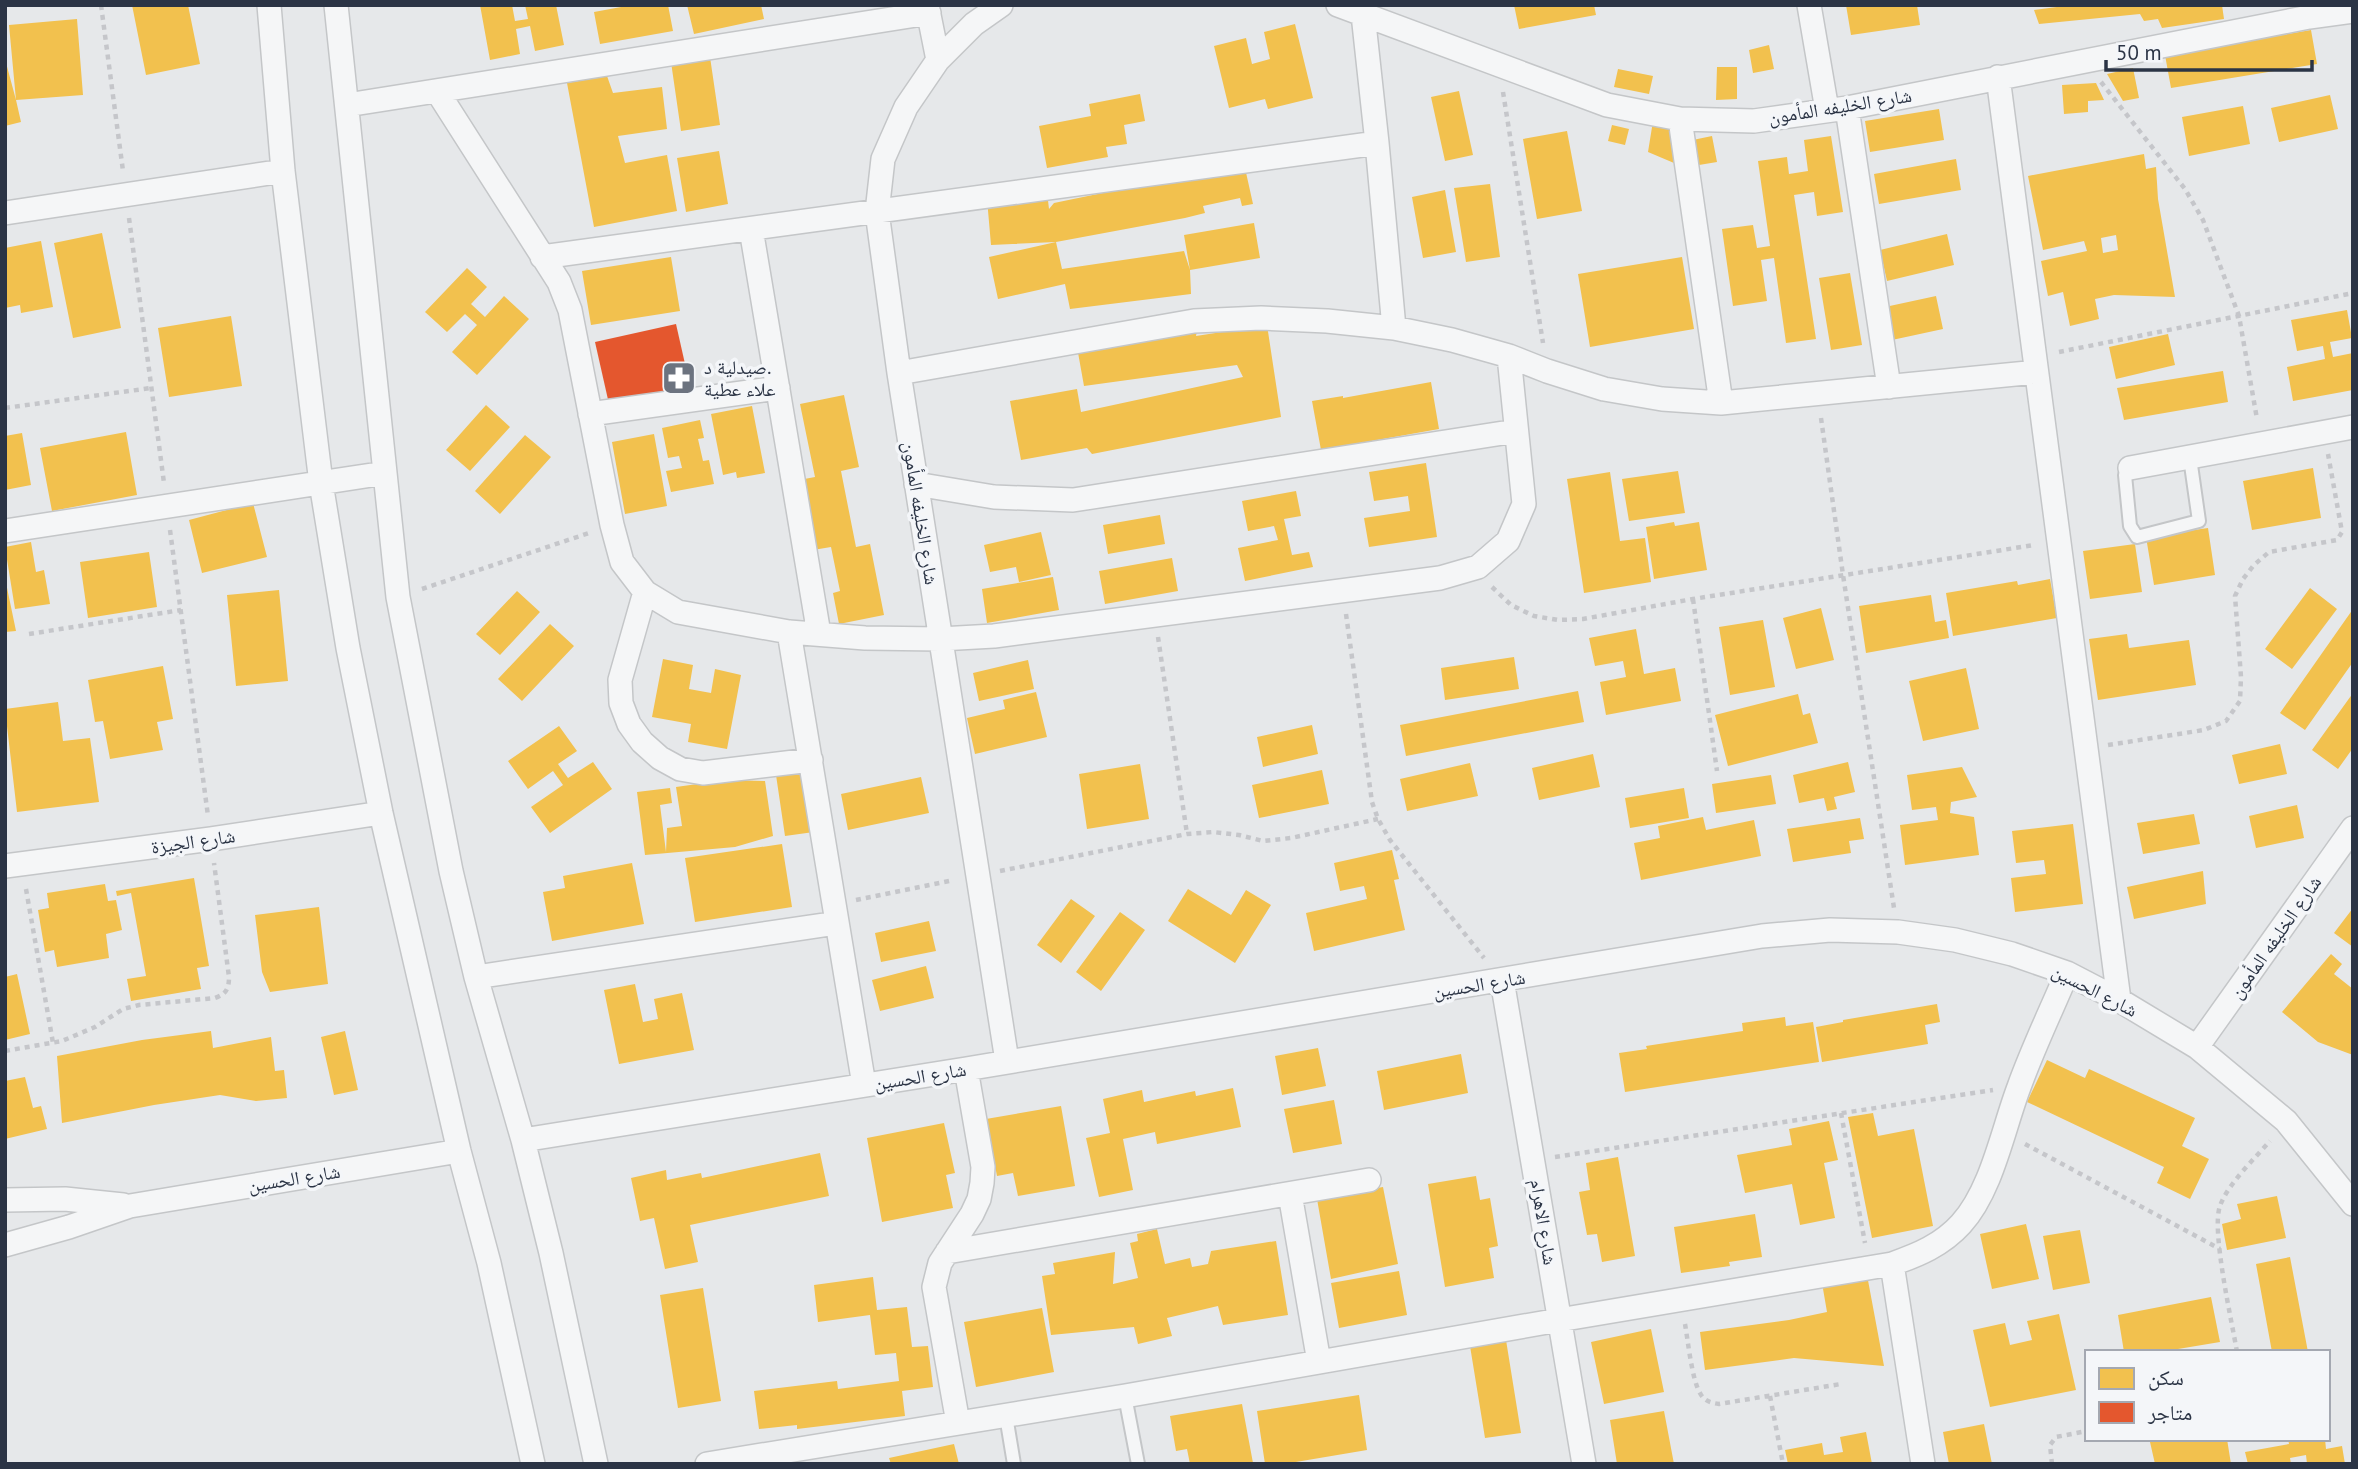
<svg xmlns="http://www.w3.org/2000/svg" width="2358" height="1469" font-family="'PT Sans','Noto Naskh Arabic',sans-serif">
<style>
.homes{fill:#f2c14e;fill-rule:evenodd}
.shops{fill:#e4572e}
.lines{fill:none;stroke-linecap:round;stroke-linejoin:round}
.service-casing{stroke:#c4c6c8;stroke-width:16}
.minor-casing{stroke:#c4c6c8;stroke-width:26}
.path{stroke:#c5c6ca;stroke-width:4.5;stroke-dasharray:5 5;stroke-linecap:butt}
.service{stroke:#f5f6f7;stroke-width:12}
.minor{stroke:#f5f6f7;stroke-width:23}
.labels{text-anchor:middle;stroke-width:7;stroke-linejoin:round;paint-order:stroke}
.street-label{font-size:19px;fill:#2b3445;stroke:#f4f6f9}
.poi-label{font-size:19px;fill:#2b3445;stroke:#f4f6f9;text-anchor:start}
</style>
<rect width="100%" height="100%" fill="#e6e8ea"/>
<path class="homes" d="M132 5H188L200 64 146 75Z
M480 5H512L515 21 528 19 525 5H556L564 45 535 51 530 26 516 29 520 54 490 60Z
M632 5H668L673 31 600 44 594 12Z
M687 5H761L764 19 694 34Z
M1514 5H1594L1596 15 1519 29Z
M1846 5H1917L1920 25 1851 35Z
M2072 5H2222L2224 19 2162 28 2158 19 2144 21 2140 14 2039 24 2034 10Z
M77 19 83 95 16 100 21 122 5 126V59L16 100 9 25Z
M1295 24 1313 98 1268 109 1265 99 1229 108 1214 46 1246 38 1252 64 1270 59 1264 32Z
M2311 30 2317 64 2171 88 2165 55Z
M1769 45 1774 69 1753 73 1749 50Z
M710 57 720 125 681 131 671 62Z
M1717 67H1737V99L1716 100Z
M2133 68 2139 98 2123 101 2107 74Z
M1618 69 1653 76 1649 94 1614 87Z
M607 76 613 93 662 87 667 129 618 136 625 163 667 155 677 211 594 227 567 83Z
M2096 83 2104 100 2088 101V112L2064 114 2062 85Z
M1459 91 1473 155 1445 161 1431 97Z
M1140 94 1145 121 1124 125 1127 144 1106 147 1108 157 1047 168 1039 126 1091 116 1089 104Z
M2330 95 2338 129 2279 142 2271 108Z
M2243 106 2250 144 2189 156 2182 117Z
M1939 109 1944 140 1870 152 1865 121Z
M1653 121 1678 134 1674 163 1648 152Z
M1612 125 1629 129 1625 145 1608 141Z
M1567 131 1582 211 1537 219 1523 139Z
M1712 136 1717 162 1693 166 1688 141Z
M1831 136 1843 212 1817 216 1814 192 1794 195 1816 339 1786 343 1774 258 1761 260 1767 301 1733 306 1722 229 1753 225 1757 248 1770 246 1758 161 1787 157 1789 174 1808 171 1804 140Z
M719 151 728 204 686 212 677 158Z
M2144 154 2146 169 2156 167 2158 199 2175 297 2114 295 2095 299 2099 319 2070 326 2063 292 2048 296 2041 261 2087 251 2084 241 2043 250 2028 176ZM2116 235 2118 250 2103 253 2101 238Z
M1956 159 1961 190 1879 204 1874 174Z
M1245 168 1253 204 1242 206 1240 198 1203 206 1205 213 1185 218 1056 242 991 245 987 199 1047 192 1049 209 1054 203 1117 190Z
M1490 184 1500 257 1466 262 1454 188Z
M1445 190 1456 252 1423 258 1412 197Z
M1254 223 1260 258 1190 270 1184 235Z
M102 233 121 328 73 338 54 243Z
M1947 234 1954 265 1887 281 1880 250Z
M41 241 53 307 21 313 20 305 5 308V248Z
M1056 242 1062 269 1184 251 1190 270 1191 294 1070 309 1065 284 998 299 989 257Z
M671 257 680 311 591 325 582 271Z
M1682 257 1694 329 1590 347 1578 274Z
M467 268 487 287 471 304 485 317 504 296 529 319 477 375 452 352 477 325 465 314 447 332 425 312Z
M1850 273 1862 345 1831 350 1819 278Z
M1936 296 1943 329 1892 340 1885 307Z
M2347 310 2352 338 2330 342 2333 357 2353 353V390L2293 401 2287 367 2325 359 2323 346 2297 351 2291 320Z
M231 316 242 386 169 397 158 328Z
M1267 325 1281 417 1092 454 1087 448 1021 460 1010 401 1077 389 1081 412 1243 377 1237 365 1084 386 1077 347 1197 331 1196 336Z
M2168 334 2175 365 2116 379 2109 347Z
M2223 371 2228 402 2124 420 2117 388Z
M1431 382 1439 429 1321 450 1312 401 1343 396V398Z
M844 395 859 467 841 471 856 547 870 544 884 615 839 624 833 593 840 591 831 547 813 550 799 480 815 477 800 404Z
M486 405 510 427 470 471 446 450Z
M752 406 765 473 737 478 736 472 723 475 711 414Z
M700 420 704 438 698 439 703 461 709 460 714 484 671 492 666 471 682 468 679 456 668 458 662 428Z
M126 432 137 495 52 511 40 448Z
M22 433 31 485 5 490V436Z
M654 434 667 506 625 514 612 442Z
M525 435 551 457 500 514 475 491Z
M1426 463 1437 537 1369 547 1364 518 1410 511 1408 496 1374 501 1369 472Z
M2313 468 2321 518 2252 530 2243 481Z
M1678 471 1685 513 1629 521 1622 479Z
M1610 472 1620 541 1645 538 1651 582 1584 593 1567 479Z
M1296 491 1301 516 1284 519 1292 555 1309 552 1313 567 1245 581 1238 548 1278 540 1274 526 1248 531 1242 501Z
M253 503 267 557 202 573 189 520Z
M1160 515 1165 544 1108 554 1103 525Z
M1674 522 1675 526 1699 522 1707 570 1654 579 1646 527Z
M2208 528 2215 575 2154 585 2146 537Z
M1041 532 1051 575 1019 582 1016 567 990 572 984 545Z
M31 542 36 572 44 570 50 604 15 609 5 547Z
M2135 544 2142 592 2090 599 2083 551Z
M149 552 157 607 88 618 80 562Z
M1172 558 1178 591 1105 604 1099 571Z
M1053 577 1059 610 987 623 982 589Z
M5 578 16 631 5 632Z
M2050 579 2057 618 1953 636 1946 593 2017 581 2018 585Z
M2310 588 2337 609 2292 669 2265 649Z
M279 590 288 681 236 686 227 595Z
M517 591 540 612 500 655 476 634Z
M1931 595 1935 622 1946 620 1949 638 1866 653 1859 606Z
M1821 608 1834 660 1796 669 1783 618Z
M2353 609V662L2305 730 2280 713Z
M1763 620 1775 687 1730 695 1719 627Z
M550 624 574 646 522 701 498 679Z
M1636 629 1644 674 1675 668 1681 701 1606 715 1600 682 1626 677 1623 661 1595 666 1589 638Z
M2127 634 2129 648 2189 640 2196 685 2098 700 2089 639Z
M1514 657 1519 689 1445 700 1441 668Z
M663 659 693 665 689 689 711 693 715 669 741 675 727 749 688 742 691 724 652 717Z
M1028 660 1034 689 979 701 973 673Z
M163 666 173 719 157 722 163 750 110 759 103 721 95 722 88 680Z
M1966 668 1979 729 1923 741 1909 681Z
M1578 691 1584 722 1406 756 1400 725Z
M1036 692 1047 737 975 754 967 718 1005 709 1003 700Z
M2353 693V748L2338 769 2312 750Z
M1798 694 1803 715 1810 713 1818 743 1728 766 1715 715Z
M58 702 63 741 90 738 99 802 17 812 5 709Z
M1312 725 1318 754 1263 767 1257 737Z
M559 726 577 751 558 764 568 778 593 762 612 789 550 833 531 807 563 785 553 771 528 789 508 761Z
M2280 744 2287 774 2239 784 2232 755Z
M1593 754 1600 787 1539 800 1532 768Z
M1848 762 1855 792 1834 797 1837 809 1827 811 1824 798 1799 803 1793 775Z
M1470 763 1478 796 1407 811 1400 779Z
M1140 764 1149 819 1087 829 1079 774Z
M1962 767 1977 797 1951 802 1950 813 1974 817 1979 855 1905 865 1900 825 1938 820 1936 807 1912 810 1907 775Z
M811 770 821 831 785 836 776 775Z
M1322 770 1329 804 1259 818 1252 785Z
M1771 775 1776 804 1716 813 1712 784Z
M921 777 929 813 848 830 841 794Z
M726 780 765 781 773 836 735 847 645 855 637 792 670 788 672 803 660 805 666 852 667 828 682 826 676 787Z
M1684 788 1689 818 1630 828 1625 798Z
M2297 805 2304 838 2256 848 2249 816Z
M2194 814 2200 844 2143 854 2137 823Z
M1703 817 1706 830 1754 820 1761 856 1641 880 1634 843 1660 838 1658 826Z
M1860 818 1864 839 1849 841 1851 853 1793 862 1787 829Z
M2073 824 2083 904 2015 912 2011 878 2046 874 2044 860 2016 863 2012 831Z
M782 844 792 907 695 922 685 858Z
M1392 850 1399 879 1394 880 1405 930 1314 951 1306 913 1367 899 1364 886 1340 891 1334 863Z
M632 863 644 924 552 941 543 892 565 888 563 876Z
M2203 871 2206 904 2134 919 2127 887Z
M194 878 209 966 197 968 201 989 131 1001 127 979 146 976 131 893 117 896 116 891Z
M105 884 108 901 116 900 122 930 106 934 109 958 57 967 54 950 45 952 38 910 49 908 47 893Z
M1188 889 1231 915 1246 890 1271 905 1235 963 1168 921Z
M1071 899 1095 916 1061 963 1037 945Z
M319 907 328 984 270 992 262 972 255 915Z
M2353 908V947L2334 933Z
M1120 912 1145 930 1101 991 1076 972Z
M929 921 936 951 881 962 875 933Z
M2331 954 2342 964 2334 974 2353 989V1055L2318 1042 2282 1012Z
M926 966 934 998 880 1011 872 980Z
M17 974 30 1034 5 1040V977Z
M635 984 643 1022 658 1019 654 999 682 993 694 1050 619 1064 604 990Z
M1937 1004 1940 1022 1925 1025 1928 1044 1822 1062 1816 1027 1843 1022V1020Z
M1785 1017 1786 1026 1813 1022 1819 1062 1625 1092 1619 1053 1647 1049 1646 1046 1743 1031 1742 1023Z
M211 1031 213 1048 271 1037 275 1071 284 1070 287 1098 256 1101 220 1095 154 1105 62 1123 57 1056 142 1040Z
M345 1031 358 1090 334 1095 321 1037Z
M1318 1048 1326 1086 1282 1095 1275 1056Z
M1461 1054 1468 1093 1384 1110 1377 1071Z
M2047 1060 2085 1078 2089 1069 2195 1118 2182 1146 2209 1159 2190 1199 2157 1183 2164 1167 2027 1102Z
M25 1077 33 1108 41 1106 47 1129 5 1139V1081Z
M1233 1088 1241 1127 1157 1144 1155 1132 1123 1139 1133 1190 1099 1197 1086 1138 1110 1133 1103 1099 1142 1090 1144 1102 1195 1091 1196 1096Z
M1334 1100 1342 1144 1293 1153 1284 1109Z
M1061 1106 1075 1186 1018 1196 1013 1173 997 1176 986 1119Z
M1873 1113 1878 1136 1914 1129 1933 1226 1872 1238 1848 1117Z
M1829 1121 1838 1160 1824 1163 1835 1218 1800 1225 1792 1184 1745 1193 1737 1155 1792 1145 1789 1129Z
M944 1123 955 1173 946 1175 953 1208 882 1222 867 1138Z
M820 1153 829 1196 690 1225 698 1262 665 1269 654 1218 640 1221 631 1178 666 1170 667 1180 701 1173 702 1178Z
M1618 1157 1635 1256 1602 1262 1597 1234 1587 1235 1579 1192 1590 1190 1586 1163Z
M1476 1176 1480 1200 1490 1198 1498 1246 1489 1248 1494 1278 1445 1287 1428 1184Z
M1383 1187 1398 1264 1331 1279 1317 1199Z
M2277 1196 2286 1238 2227 1250 2222 1224 2241 1219 2237 1204Z
M1755 1214 1762 1257 1729 1262 1730 1266 1681 1273 1674 1227Z
M2026 1224 2039 1279 1992 1289 1980 1234Z
M1157 1229 1165 1264 1190 1258 1192 1267 1208 1264 1211 1251 1276 1241 1288 1315 1223 1325 1218 1306 1167 1318 1172 1336 1138 1344 1134 1327 1051 1335 1042 1276 1055 1274 1053 1263 1115 1252 1113 1284 1138 1278 1130 1243 1138 1241 1137 1234Z
M2080 1230 2090 1283 2053 1290 2043 1236Z
M2290 1257 2308 1352H2272L2256 1264Z
M1399 1271 1407 1315 1339 1328 1331 1283Z
M1867 1275 1884 1366 1794 1358 1705 1370 1700 1332 1789 1320 1827 1312 1822 1283Z
M873 1277 877 1310 907 1307 912 1347 928 1346 933 1387 902 1391 905 1416 797 1429V1425L759 1429 754 1391 837 1381 838 1389 899 1381 896 1353 875 1355 870 1315 818 1322 814 1285Z
M703 1288 721 1401 678 1408 660 1295Z
M2211 1297 2220 1342 2178 1349V1352H2124L2118 1315Z
M1042 1308 1054 1372 976 1387 964 1322Z
M2059 1314 2076 1390 1990 1407 1973 1330 2005 1323 2010 1345 2032 1340 2027 1321Z
M1651 1329 1664 1392 1604 1404 1591 1342Z
M1506 1340 1521 1433 1485 1438 1470 1346Z
M1359 1395 1367 1450 1284 1464H1265L1257 1411Z
M1242 1404 1253 1463 1190 1464 1187 1449 1176 1451 1170 1416Z
M1664 1411 1674 1464H1617L1610 1420Z
M1984 1424 1992 1464H1949L1943 1432Z
M1866 1432 1872 1464H1788L1785 1450 1822 1443 1824 1455 1843 1452 1840 1437Z
M2165 1439H2227L2231 1464H2155L2150 1442Z
M2288 1439H2325L2326 1449 2342 1446 2345 1464H2307L2306 1455 2290 1458 2291 1464H2248L2245 1452 2289 1444Z
M954 1444 959 1464H891L889 1458Z"/>
<path class="shops" d="M676 324 690 386 609 404 595 342Z"/>
<g class="lines">
<g class="service-casing">
<path id="service" d="M2130 468 2125 475 2130 526 2137 537 2199 521 2190 458
M1125 1396 1138 1464
M1006 1416 1014 1464"/>
</g>
<g class="minor-casing">
<path id="minor" d="M269 5 283 171 321 483 348 648 381 813 459 1151 489 1263 533 1464
M336 5 398 597 451 871 476 977 523 1140 551 1253 596 1464
M927 5 938 60
M1001 5 974 24 938 60 906 107 883 159 877 212 899 373 1007 1061
M1338 5 1607 105 1680 119 1754 121 1847 108 2309 17 2353 11
M1362 5 1377 143 1394 328
M1809 5 1827 110
M1998 77 2119 1000
M437 91 559 282 570 310 612 525 622 562 645 592 678 612 789 632 865 638 940 639 994 636 1440 578 1478 567 1508 541 1524 504 1509 356
M347 105 929 13
M1847 108 1889 387
M1680 119 1721 403
M5 213 283 171
M751 229 819 634
M542 257 1377 143
M899 373 1194 321 1261 318 1327 321 1394 328 1452 340 1509 356 1547 371 1604 389 1662 399 1721 403 2036 372
M590 414 778 388
M2130 468 2353 427
M916 484 994 497 1073 500 1516 431
M5 531 385 473
M645 592 620 680 621 703 629 724 642 742 660 758 680 769 703 773 811 760
M789 632 864 1085
M5 866 211 839 381 813
M476 977 837 923
M1502 980 1584 1464
M2197 1047 2353 828
M523 1140 966 1069 1762 936 1830 930 1898 932 1955 940 2012 954 2067 973 2119 1000 2197 1047 2286 1121 2353 1204
M1290 1194 1319 1362
M5 1200 65 1199 123 1205
M5 1245 69 1227 130 1206 459 1151
M947 1252 1369 1180
M1892 1264 1923 1464
M958 1423 934 1287 940 1263 972 1214 979 1199 982 1183 983 1167 966 1069
M707 1464 1125 1396 1559 1320 1892 1264C1918 1255 1942 1245 1961 1224 1992 1190 2003 1129 2019 1087 2033 1048 2051 1011 2067 973"/>
</g>
<path class="path" d="M101 5 123 171
M2101 82 2185 189 2203 220 2239 316 2257 419
M1503 92 1543 343
M129 218 164 483
M2059 352 2353 293
M5 408 151 388
M1821 418 1843 575 1894 908
M170 530 208 816
M1492 587 1511 605 1534 616 1558 620 1583 619 1693 599 2034 545
M422 589 589 533
M1693 599 1717 771
M1346 614 1372 802 1378 819 1390 840 1484 958
M29 634 181 610
M1158 637 1187 834
M2108 745 2204 730 2226 721 2240 701 2241 677 2235 596 2243 579 2254 565 2269 552 2337 540 2342 532 2328 454
M1000 871 1187 834 1213 832 1239 835 1263 841 1291 838 1378 819
M26 889 53 1043
M856 900 954 880
M5 1051 62 1041 95 1027 123 1009 139 1005 215 998C226 994 229 989 229 977L214 863
M1841 1113 1865 1243
M2025 1144 2220 1249
M1555 1157 1993 1090
M1685 1324C1688 1341 1692 1380 1700 1393 1704 1401 1711 1403 1719 1404L1841 1384
M2237 1352C2232 1322 2211 1230 2220 1206 2227 1185 2255 1158 2270 1141
M1770 1396 1783 1464
M2052 1464 2050 1445 2056 1437 2087 1431"/>
<use href="#service" class="service"/>
<use href="#minor" class="minor"/>
</g>
<defs>
<g id="pharmacy-square" transform="scale(1.75)"><rect x="-9" y="-9" width="18" height="18" rx="4" fill="#6c737f" stroke="#f4f6f9"/><path d="M-2-6h4v4h4v4h-4v4h-4v-4h-4v-4h4Z" fill="#fff"/></g>
</defs>
<g fill-rule="evenodd">
<use href="#pharmacy-square" x="679" y="378"/>
</g>
<g class="labels">
<g class="street-label">
<text transform="translate(1840 106) rotate(-9)" y="7">شارع الخليفه المأمون</text>
<text transform="translate(921 513) rotate(81)" y="7">شارع الخليفه المأمون</text>
<text transform="translate(193 841) rotate(-8)" y="7">شارع الجيزة</text>
<text transform="translate(2275 937) rotate(-55)" y="7">شارع الخليفه المأمون</text>
<text transform="translate(1479 984) rotate(-9)" y="7">شارع الحسين</text>
<text transform="translate(2095 990) rotate(27)" y="7">شارع الحسين</text>
<text transform="translate(920 1076) rotate(-9)" y="7">شارع الحسين</text>
<text transform="translate(294 1178) rotate(-9)" y="7">شارع الحسين</text>
<text transform="translate(1544 1222) rotate(81)" y="7">شارع الاهرام</text>
</g>
<g class="poi-label">
<text x="704" y="374">صيدلية د.<tspan x="704" dy="22">علاء عطية</tspan></text>
</g>
</g>
<rect width="2358" height="1469" fill="none" stroke="#2b3445" stroke-width="14"/>
<rect x="2085" y="1350" width="245" height="91" fill="#f4f6f9" stroke="#a4a8b1" stroke-width="2"/>
<rect x="2099" y="1368" width="35" height="21" fill="#f2c14e" stroke="#a4a8b1" stroke-width="2"/>
<text x="2148" y="1385" font-size="21" fill="#2b3445">سكن</text>
<rect x="2099" y="1402" width="35" height="21" fill="#e4572e" stroke="#a4a8b1" stroke-width="2"/>
<text x="2148" y="1420" font-size="21" fill="#2b3445">متاجر</text>
<path d="M2106 60v10h206v-10" fill="none" stroke="#2b3445" stroke-width="3.5"/>
<text x="2116" y="60" font-size="21" fill="#2b3445" stroke="#f4f6f9" stroke-width="5" paint-order="stroke">50 m</text>
</svg>
